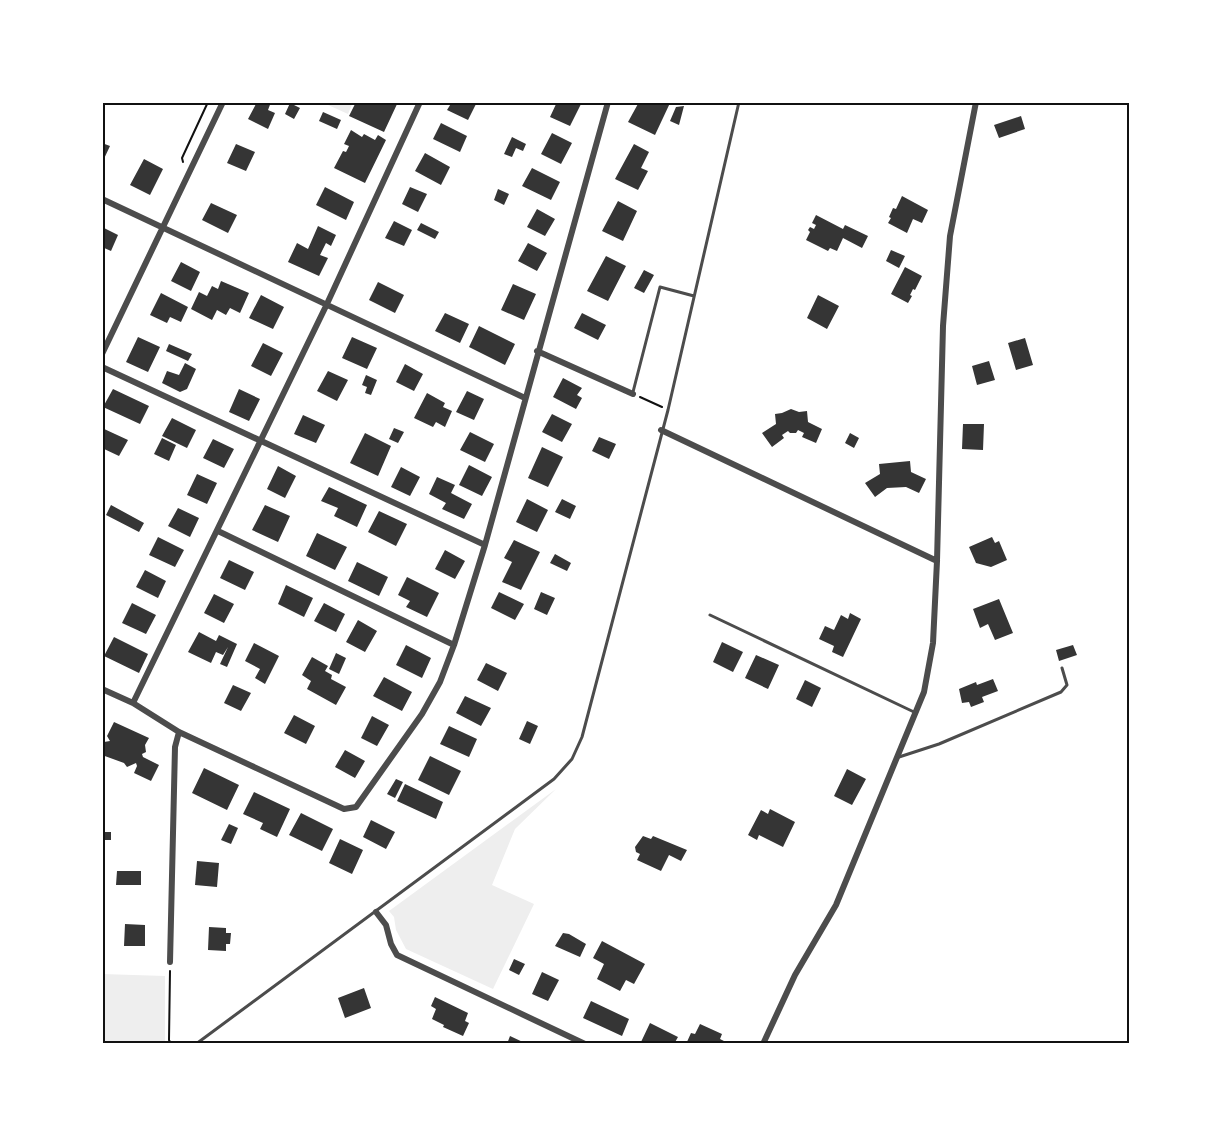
<svg xmlns="http://www.w3.org/2000/svg" width="1231" height="1146" font-family="Jost,sans-serif">
<style>
.green{fill:#eee}
.building{fill:#353535}
.lines{fill:none;stroke-linecap:round;stroke-linejoin:round}
.path{stroke:#111;stroke-width:2}
.service{stroke:#4c4c4c;stroke-width:3}
.minor{stroke:#4c4c4c;stroke-width:6}
.neatline{fill:none;stroke:#111;stroke-width:2}
</style>
<rect width="100%" height="100%" fill="#fff"/>
<path class="green" d="M327 102H353L348 114 326 104Z
M556 789 515 829 492 885 534 904 493 989 406 949 396 930 394 917 389 911Z
M102 974 165 976V1044H102Z"/>
<path class="building" d="M257 102H271L268 110 275 113 268 129 248 119Z
M356 102H398L384 132 349 116Z
M452 102H477L468 120 447 110Z
M557 102H582L570 126 550 117Z
M639 102 670 103 655 135 628 122Z
M290 103 300 108 294 119 285 114Z
M684 106 679 125 670 121 676 107Z
M323 112 341 120 337 129 319 121Z
M1021 116 1025 129 999 138 994 125Z
M441 123 467 136 460 152 433 139Z
M351 130 362 137 364 134 375 140 378 135 386 140 365 183 334 168 343 151 346 152 349 146 344 144Z
M552 133 572 143 561 164 541 154Z
M512 137 526 144 523 151 516 148 512 157 504 154Z
M102 143 110 146 102 163Z
M236 144 255 152 246 171 227 163Z
M634 144 649 152 641 168 648 171 638 190 615 179Z
M425 153 450 167 441 185 415 171Z
M144 159 163 169 150 195 130 185Z
M532 168 560 182 551 200 522 186Z
M325 187 354 202 346 220 316 205Z
M410 187 427 194 418 212 402 204Z
M498 189 509 194 504 205 494 200Z
M902 196 928 210 922 223 913 219 907 233 888 223 891 218 889 217 893 208 896 209Z
M618 201 637 211 623 241 602 231Z
M211 203 237 215 228 233 202 220Z
M537 209 555 219 545 236 527 227Z
M816 215 843 229 845 225 868 236 862 248 843 238 837 251 830 248 828 251 806 240 810 232 808 230 810 227 814 229 816 225 812 223Z
M394 221 412 230 404 246 385 238Z
M421 223 439 232 435 239 417 230Z
M318 226 336 235 331 246 326 243 320 255 328 258 319 276 288 262 297 243 308 249Z
M102 227 118 235 111 251 102 247Z
M528 243 547 253 537 271 518 261Z
M891 250 905 256 899 268 886 261Z
M606 256 626 266 608 301 587 291Z
M181 262 200 272 191 291 171 281Z
M905 267 922 276 915 290 913 289 910 295 912 296 908 303 891 294Z
M644 270 654 275 644 293 634 288Z
M221 281 249 293 240 313 230 308 226 315 217 310 212 320 191 309 199 292 207 296 212 286 218 289Z
M378 282 404 295 395 313 369 300Z
M513 284 536 294 524 320 501 310Z
M161 293 188 307 181 322 170 317 167 323 150 315Z
M261 295 284 307 273 329 249 318Z
M818 295 839 306 827 329 807 318Z
M445 313 469 324 460 343 435 331Z
M582 313 606 325 598 340 574 328Z
M479 326 515 344 505 365 469 347Z
M138 337 160 347 148 372 126 362Z
M352 337 377 348 367 369 342 358Z
M1025 338 1033 365 1016 370 1008 343Z
M263 343 283 353 271 376 251 366Z
M169 344 192 354 188 361 166 351Z
M989 361 995 380 977 385 972 366Z
M185 363 196 369 187 389 180 392 162 383 167 371 179 375Z
M405 364 423 374 414 391 396 382Z
M328 371 348 380 337 401 317 391Z
M366 375 377 380 371 395 365 393 367 387 362 385Z
M563 378 582 388 577 395 582 398 576 409 553 397Z
M113 389 149 406 140 424 103 407Z
M239 389 260 399 249 421 229 412Z
M467 391 484 399 474 420 456 412Z
M427 393 445 403 443 407 452 411 445 427 436 422 433 427 414 418Z
M791 409 799 412 807 411 808 422 822 429 816 443 802 437 804 433 798 430 796 433H790L788 431 782 435 784 438 772 447 762 433 776 424 775 414 782 413Z
M552 414 572 424 562 442 542 432Z
M303 415 325 425 316 443 294 434Z
M172 418 196 430 187 448 162 436Z
M963 424H984L983 450 962 449Z
M102 428 128 440 119 456 102 448Z
M394 428 404 432 398 443 389 439Z
M470 432 494 444 485 462 460 450Z
M365 433 391 446 378 476 350 463Z
M850 433 859 438 854 448 845 443Z
M599 437 616 444 609 459 592 451Z
M162 438 176 445 169 461 154 454Z
M213 439 234 449 224 468 203 458Z
M542 447 563 457 548 487 528 478Z
M910 461 911 472 926 479 919 493 906 487 887 488 875 497 865 483 880 474 879 464Z
M469 465 492 477 482 496 459 485Z
M278 466 296 476 285 498 267 489Z
M401 467 420 477 410 496 391 487Z
M197 474 217 483 207 504 187 495Z
M437 477 455 485 451 493 472 504 464 519 442 509 446 503 429 494Z
M329 487 367 505 357 527 334 516 338 508 321 501Z
M527 499 548 510 537 532 516 522Z
M562 499 576 506 570 519 555 512Z
M111 505 144 523 139 532 106 515Z
M265 505 290 516 278 542 252 530Z
M178 508 199 518 190 537 168 526Z
M379 511 407 524 396 546 368 532Z
M317 533 347 547 335 570 306 556Z
M158 537 184 550 175 567 149 555Z
M992 537 995 543 999 541 1007 560 991 567 976 563 969 547Z
M514 540 540 552 521 590 502 582 512 562 504 558Z
M445 550 465 561 455 579 435 569Z
M555 554 571 563 567 571 550 563Z
M229 560 254 572 245 590 220 578Z
M357 562 388 577 379 596 348 581Z
M145 570 166 581 158 598 136 587Z
M407 577 439 593 427 617 406 607 410 601 398 595Z
M286 585 313 598 304 617 278 604Z
M499 592 524 604 515 620 491 608Z
M541 592 555 598 547 615 534 609Z
M214 594 234 604 224 623 204 613Z
M999 599 1013 633 995 640 988 624 980 628 973 609Z
M132 603 156 615 146 634 122 623Z
M324 603 345 614 336 632 314 621Z
M850 613 861 619 843 657 832 652 834 646 819 639 825 626 834 630 841 615 848 619Z
M358 620 377 631 365 652 346 642Z
M199 632 216 641 219 635 237 644 227 667 220 664 228 647 223 655 216 652 211 663 188 652Z
M114 637 148 654 139 673 104 656Z
M722 642 743 652 733 672 713 662Z
M254 643 279 656 265 684 255 678 260 669 245 661Z
M406 645 431 658 422 678 396 665Z
M1073 645 1077 655 1059 661 1056 650Z
M336 653 346 658 339 674 329 669Z
M756 655 779 665 768 689 745 678Z
M312 657 328 666 325 671 332 675 331 679 346 687 336 705 307 689 311 681 302 675Z
M486 663 507 673 498 691 477 680Z
M384 677 412 692 402 711 373 696Z
M993 679 998 691 982 697 984 702 971 707 969 702 962 703 959 689 976 682 977 685Z
M805 680 821 688 812 707 796 699Z
M233 685 251 693 241 711 224 703Z
M465 696 491 708 481 726 456 713Z
M294 715 315 726 306 744 284 733Z
M372 716 389 725 377 746 361 738Z
M527 721 538 726 530 744 519 739Z
M114 722 149 738 145 745 146 752 142 754 143 757 159 765 151 781 134 773 137 766 136 763 127 767 124 763 102 755V747L104 742 110 741 107 736Z
M449 726 477 739 469 757 440 744Z
M345 750 365 761 355 778 335 767Z
M430 756 461 771 449 795 418 780Z
M204 768 239 785 227 810 192 793Z
M847 769 866 779 852 805 834 796Z
M396 779 403 782 395 798 387 794Z
M405 784 443 802 436 819 397 801Z
M254 792 290 809 277 837 260 829 263 823 243 814Z
M770 809 795 822 783 847 759 835 757 840 748 835 761 810 768 814Z
M301 813 333 829 322 851 289 835Z
M371 820 395 832 386 849 363 837Z
M229 824 238 828 231 844 221 840Z
M102 832H111V840H102Z
M643 836 651 839 653 836 687 850 681 861 669 855 661 871 637 860 640 854 636 852 635 847Z
M340 839 363 850 352 874 329 863Z
M197 861 219 863 217 887 195 885Z
M117 871H141V885H116Z
M125 924 145 925V946H124Z
M209 927 226 928V933H231L230 944H226V951L208 950Z
M563 933 569 934 586 944 580 957 555 946Z
M602 941 645 964 634 984 626 980 620 991 597 979 604 964 593 958Z
M514 959 525 964 519 975 509 970Z
M542 972 559 980 548 1001 532 994Z
M364 988 371 1008 345 1018 338 998Z
M435 997 468 1013 465 1021 469 1023 463 1036 443 1027 444 1025 432 1019 436 1009 431 1006Z
M591 1001 629 1019 622 1036 583 1018Z
M650 1023 678 1037 674 1044H645L641 1042Z
M700 1024 722 1034 720 1039 730 1044H686L691 1033 695 1034Z
M510 1036 527 1044H507Z"/>
<g class="lines">
<path class="path" d="M183 162 182 158 208 102
M640 397 662 407
M170 971 169 1040 171 1044"/>
<path class="service" d="M633 392 660 287 694 296
M710 615 914 712
M899 757 939 744 1061 692 1067 685 1062 668
M196 1044 554 779 572 759 582 737 668 410 739 102"/>
<path class="minor" d="M102 199 525 398
M537 351 633 394
M102 354 223 102
M102 367 485 545
M661 430 937 561
M218 531 454 645
M102 689 133 703 179 732 344 809 356 807 422 714 440 682 454 645 485 545 608 102
M133 703 326 306 420 102
M376 912 386 925 391 944 397 955 585 1044
M170 962 175 747 179 732
M763 1044 795 975 836 905 924 692 933 643 937 561 943 326 950 236 976 102"/>
</g>
<rect width="1231" height="1146" fill="none" stroke="#ffffff" stroke-width="207"/>
<rect x="104" y="104" width="1024" height="938" class="neatline"/>
</svg>
